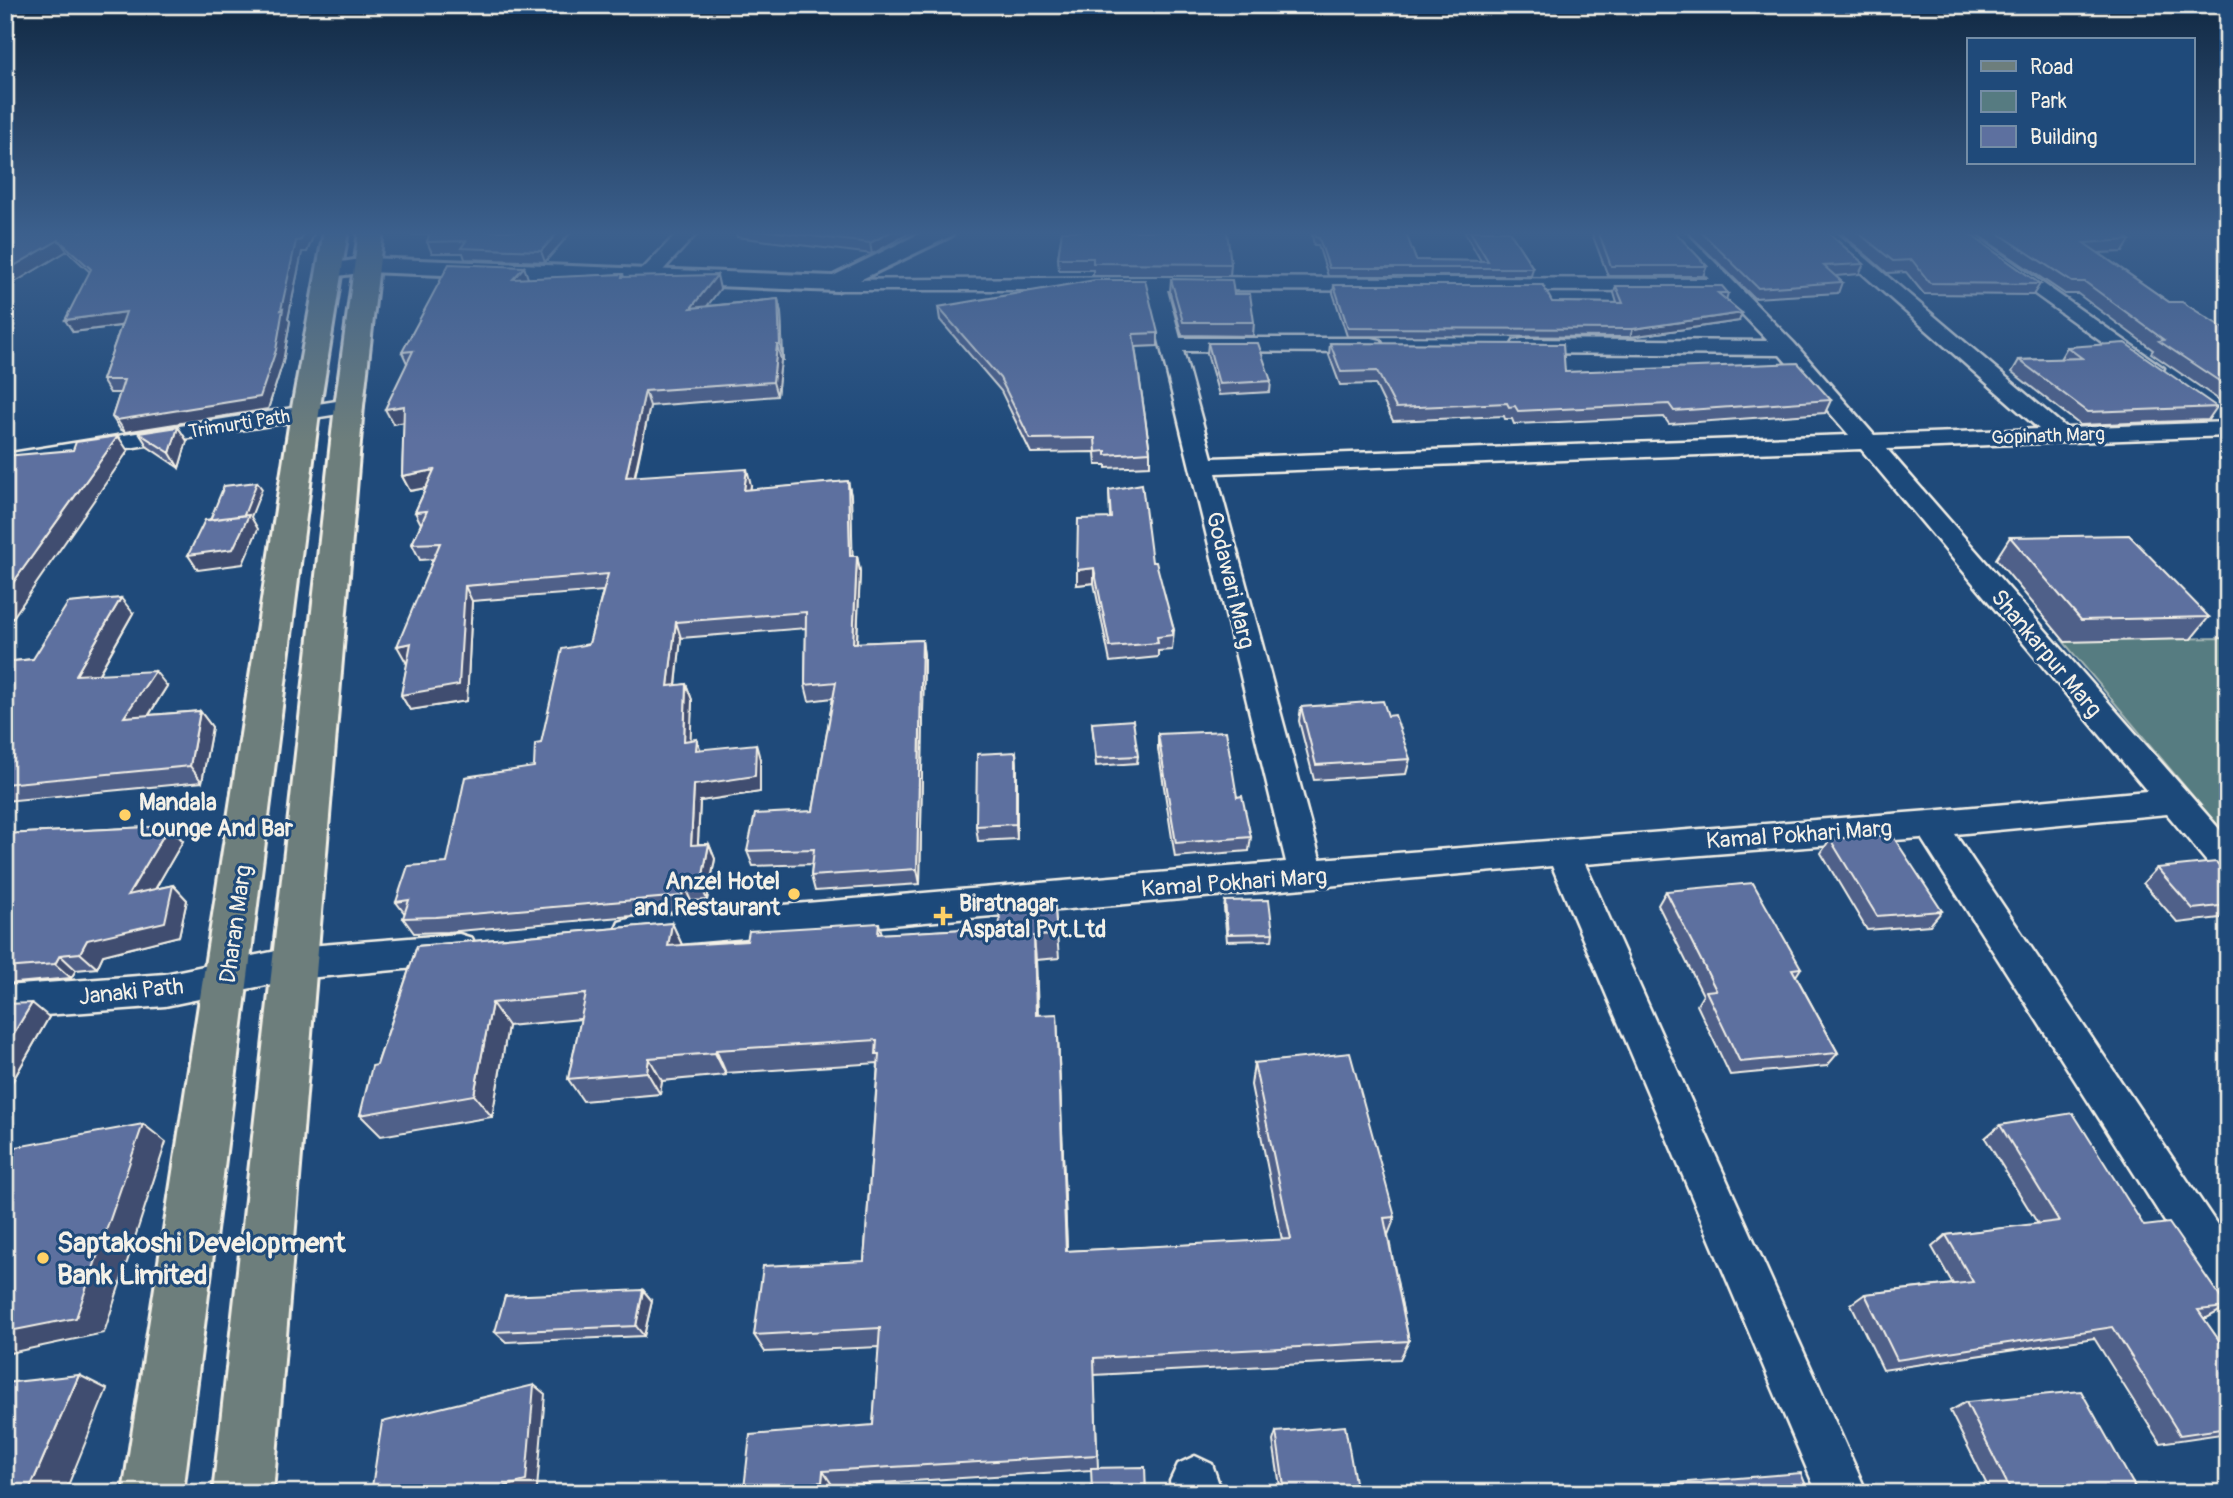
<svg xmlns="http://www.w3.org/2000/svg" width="2233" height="1498" font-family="Pangolin,sans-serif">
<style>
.green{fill:#567b81;stroke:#a5b6b4;stroke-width:2}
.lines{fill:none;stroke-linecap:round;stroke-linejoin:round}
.street-casing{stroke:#f4f1e8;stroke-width:5}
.secondary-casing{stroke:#f4f1e8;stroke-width:6}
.primary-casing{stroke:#f4f1e8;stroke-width:6}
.street{fill:#1f4a7a;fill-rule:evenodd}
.secondary{fill:#1f4a7a;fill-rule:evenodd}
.primary{fill:#6d7e7c;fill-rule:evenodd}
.wall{fill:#506089;stroke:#f4f1e8;stroke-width:2}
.shaded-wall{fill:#414e6f;stroke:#f4f1e8;stroke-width:2}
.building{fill:#5d709f;stroke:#f4f1e8;stroke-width:2}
.poi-dot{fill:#ffd166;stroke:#1f4a7a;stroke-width:2.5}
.labels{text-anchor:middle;stroke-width:6;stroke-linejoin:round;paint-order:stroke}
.far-street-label{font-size:19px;fill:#f4f1e8;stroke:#1f4a7a}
.street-label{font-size:23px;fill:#f4f1e8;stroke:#1f4a7a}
.poi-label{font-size:23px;font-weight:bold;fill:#f4f1e8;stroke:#1f4a7a;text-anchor:start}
.near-poi-label{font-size:28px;font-weight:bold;fill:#f4f1e8;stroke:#1f4a7a;text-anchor:start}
</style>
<rect width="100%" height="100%" fill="#1f4a7a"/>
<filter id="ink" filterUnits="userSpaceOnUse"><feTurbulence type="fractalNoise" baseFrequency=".0143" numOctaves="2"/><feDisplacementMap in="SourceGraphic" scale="14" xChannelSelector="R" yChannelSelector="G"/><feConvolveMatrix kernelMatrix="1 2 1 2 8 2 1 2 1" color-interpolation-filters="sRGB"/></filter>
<g filter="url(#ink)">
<path class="green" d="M2228 638V838L2062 640Z"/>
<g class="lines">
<g class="street-casing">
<path id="street" d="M679 231H699L655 279H641L638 275 641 271Z
M1664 231H1684L1794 343 1874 435 2039 429 1814 231H1834L2066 428 2228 422V436L1887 449 2228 839V877L2216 873 2167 814 1955 834 2228 1241V1302L2212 1296 1921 838 1585 864 1867 1493H1817L1552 866 632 948 619 944 614 933 619 922 632 918 1286 862 1147 290H837L830 288 827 284 830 280 1155 277 1709 279ZM1167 290 1720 291 1768 341 1522 339 1514 341 1511 346 1514 351 1522 353 1780 355 1849 435 1212 458 1183 351 1372 352 1380 350 1383 345 1380 340 1372 338H1180ZM1861 449 2147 791 1930 811 1320 859 1216 473Z
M1947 231H1968L2164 368 2161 373H2145Z
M349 399 357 401 361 406 357 411 5 468V454Z
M459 934 472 938 477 949 472 960 459 964 296 979 165 1006 5 1018V986L165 974 296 947Z
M1195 1456 1212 1464 1222 1493H1172L1170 1481 1178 1464Z"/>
</g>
<g class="secondary-casing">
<path id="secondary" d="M925 231H955L951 236 837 291 367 272 331 277 322 275 319 270 322 265 367 258 833 276Z"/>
</g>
<g class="primary-casing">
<path id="primary" d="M324 231H348L319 413 183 1493H123L291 413Z
M359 231H383L363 406 273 1493H213L335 406Z"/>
</g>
<use href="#street" class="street"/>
<use href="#secondary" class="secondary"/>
<use href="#primary" class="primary"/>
</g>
<path class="wall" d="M19 231H315L307 252H302L288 319 290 321 283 362 268 409 125 432 120 429 112 417 120 393H110L102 380 121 326 73 332 90 272 67 251 5 288V239Z
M411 231H572L545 262 465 259 463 253H432L427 242 430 233 413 235Z
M735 231H913L872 254 737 237Z
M1062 231 1231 264 1230 276H1093V270H1059L1058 258Z
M1311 231H1405L1416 260 1481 261 1464 231H1509L1533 268 1531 276H1328L1318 245H1314Z
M1591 231H1674L1707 266 1703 276H1608Z
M1686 231H1826L1864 264 1859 274 1835 276 1842 282 1838 293 1754 298Z
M1843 231H1965L2040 284 2033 295 1924 294 1906 272 1887 273 1842 234Z
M1972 231H2116L2130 240 2123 252 2099 253 2169 302 2228 331V403L2225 404 2151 353 2153 350 2078 294H2065Z
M524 267 528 279 623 274 624 277 720 289 707 306 778 299 781 313 783 360H781L777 396 650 406 635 477 751 485 750 490 848 481 851 496 852 556H857L860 571 857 643 922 640 924 656 920 884 815 891 811 876 812 864 753 866 747 851 813 811 833 698 809 701 805 685 806 628 681 638 676 686 686 684 692 700 690 740 697 739 700 750 760 759V792L700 801 698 844H709L715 859 707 900 691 901 689 911 447 932 414 933 403 918 405 914 396 902 447 863 534 767 541 743 589 644 603 591 472 601 467 701 410 710 401 695 408 661 406 662 433 559 420 560 412 544 421 524 415 512 426 488 410 491 402 476 404 422 393 424 407 363 402 352Z
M1171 279 1234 294 1254 322 1253 336 1182 335 1170 293Z
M1334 285 1552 302 1617 303 1614 293 1616 286 1728 293 1726 300 1739 321 1630 337 1347 336 1333 293Z
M938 307 1158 333V346L1135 347 1150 452V466L1106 468V465H1096L1095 452 1031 453 1001 391 940 320Z
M1208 343 1271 381 1270 392 1219 395 1207 354Z
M1330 343 1565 372 1831 400 1825 413 1669 424 1664 417 1514 424 1512 419H1505L1504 416 1393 421 1375 384 1340 385 1329 355Z
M2067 347 2217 407 2208 420 2080 425 2012 372 2019 360 2060 359Z
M178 427 187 441 179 468 148 447 139 433Z
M1109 490 1152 562 1174 630 1172 650 1158 651V657L1110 662 1094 583 1077 585 1110 518Z
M2010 537 2209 617 2191 639 2065 642 1996 559Z
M133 613 99 674 167 686 149 715 200 711 212 727 202 782 5 801V662L33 659Z
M1301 707 1388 716 1410 759 1406 774 1314 780 1299 721Z
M1092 723 1138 756 1137 763 1096 766Z
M1158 734 1237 797 1251 837 1249 851 1175 857 1158 749Z
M1016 752 1017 766V839L978 841 976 826Z
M169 826 183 841 155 889 173 885 187 900 179 936 103 955 97 968 76 970 71 978 5 984V834Z
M1830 839 1942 911 1930 925 1867 930 1821 853Z
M2157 868 2228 905V917L2178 923 2143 883Z
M1666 891 1801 968 1796 976 1838 1053 1827 1066 1730 1075 1697 1005 1703 995 1658 905Z
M1054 898 1059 958 1036 960 1038 1015 1058 1037 1067 1251 1282 1240 1251 1085 1254 1063 1395 1217 1388 1235 1409 1341 1400 1359 1094 1375 1098 1468 1091 1470 833 1486 832 1493H747L744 1489 873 1425 879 1347 765 1352 754 1335 864 1261 878 1063 726 1073V1075L662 1081 660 1094 583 1101 568 1079 581 1019 508 1026 492 1117 381 1136 360 1115 417 946 672 923 682 945 747 941 879 923 882 934 1000 927Z
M1225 901 1273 933 1272 940 1227 941 1224 908Z
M5 1004 49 1017 12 1082 5 1083Z
M2000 1125 2144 1226 2227 1307 2207 1318H2203L2228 1353V1433L2160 1443 2094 1338 1883 1370 1851 1304 1865 1294 1953 1284 1932 1247 1946 1235 2038 1224 1985 1138Z
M643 1290 652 1301 644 1336 506 1342 495 1332Z
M1966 1402 2136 1489 2127 1493H1991L1950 1411Z
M1276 1432 1357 1493H1281L1273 1441Z
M1664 1484 1809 1493H1654L1653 1492Z
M2228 1488V1493H2213Z"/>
<path class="shaded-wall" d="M305 231H315L307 252H302L288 319 290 321 283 362 268 409 125 432 117 420Z
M411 231H437V233L413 235Z
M559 231H572L545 262 541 251Z
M892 231H913L872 254 870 243Z
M59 240 67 251 5 288V271Z
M524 267 529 281 513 279Z
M717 275 720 289 695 322 691 308Z
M778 299 781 313 783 360 780 345Z
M126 312 134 324 73 332 65 320Z
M1742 313 1739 321 1630 337 1633 329Z
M777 345 781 360 777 396 773 382Z
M645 391 650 406 631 492 626 477Z
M404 406 412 421 393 424 385 409Z
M178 427 187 441 179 468 170 453Z
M118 436 128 451 5 629V594Z
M747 469 751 485 748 506 744 490Z
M434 470 441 485 410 491 402 476Z
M848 481 851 496 853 572 850 556Z
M257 482 262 489 251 517 258 529 243 564 198 570 188 555Z
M857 556 860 571 856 658 853 643Z
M1094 568V583L1077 585V570Z
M465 586 472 601 467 701 410 710 401 695Z
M121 598 133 613 89 691 76 675Z
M676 622 681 638 674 702 668 686Z
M922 640 924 656 920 884 917 869Z
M411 643 420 659 406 662 397 646Z
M155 671 167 686 138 732 124 717Z
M686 684 692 700 690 756 684 741Z
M200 711 212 727 202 782 190 766Z
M697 739 702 755 696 750Z
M756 744 760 759V792L700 801 697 860 691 845 694 785Z
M1016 752 1017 766V839L1016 824Z
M169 826 183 841 143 910 128 895Z
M709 844 715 859 707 900 701 885Z
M173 885 187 900 179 936 103 955 97 968 80 953 87 940Z
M684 886 691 901 689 911 682 896Z
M672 923 683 947 668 946Z
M1034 936 1036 960 1038 1038 1036 1015Z
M60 955 76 970 71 978 55 964Z
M32 1003 49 1017 12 1082 5 1077V1048Z
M492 1003 508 1026 492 1117 474 1095Z
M1057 1014 1058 1037 1068 1270 1066 1251Z
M716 1050 726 1073V1075L715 1053Z
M649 1058 662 1081 660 1094 647 1072Z
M143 1124 166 1142 104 1333 5 1354V1332Z
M643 1290 652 1301 644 1336 636 1326Z
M79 1375 107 1389 65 1493H28Z
M534 1385 545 1394 537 1489 523 1493H480Z
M823 1471 833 1486 832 1493H830L822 1482Z"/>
<path class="building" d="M19 231H305L301 240 296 241 281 310 283 309 276 350 260 397 117 420 112 417 124 380H102L126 312 65 320 91 269 59 240 5 271V239Z
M430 231H559L541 251 461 248 466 241 427 242Z
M769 231H892L870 243Z
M1062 231H1227L1231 264 1093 263V258H1058Z
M1313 231H1405L1416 260 1488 261 1470 231H1509L1533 268H1329L1319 238 1315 237Z
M1598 231H1674L1707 266H1611Z
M1700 231H1826L1864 264 1824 266 1842 282 1758 288Z
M1856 231H1965L2040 284 1930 283 1912 260 1893 261Z
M1995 231H2116L2130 240 2084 243 2169 302H2182L2228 331V387L2159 341 2164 340 2085 282H2072Z
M449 264 524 267 513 279 623 274 622 277 717 275 691 308 778 299 780 345H777L773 382 645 391 626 477 747 469 744 490 848 481 850 556H857L853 643 922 640 917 869 811 876 814 849 747 851 755 814 813 811 836 682 805 685 806 612 676 622 668 686 686 684 684 741 697 739 696 750 756 744 755 776 694 785 691 845 709 844 701 885 684 886 682 896 436 917 403 918 409 900 396 902 408 866 447 863 465 777 534 767 535 744 541 743 562 649 589 644 608 574 465 586 459 685 401 695 411 643 397 646 440 543 412 544 427 511 415 512 434 470 402 476 404 406 385 409 413 351 402 352Z
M1171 279 1232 280 1234 294H1250L1254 322H1183Z
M1095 280H1145L1158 333 1133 334 1150 452 1106 455V451L1096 452 1095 438 1030 439 1000 378 938 307Z
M1334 285H1543L1552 302 1623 303 1616 286H1722L1728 293H1718L1742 313 1633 329 1348 328Z
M1208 343H1258L1271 381 1219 384Z
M1330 343 1563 344 1565 372 1798 363 1831 400 1674 411 1669 404 1518 411 1515 406 1509 407 1507 403 1396 408 1377 371 1341 372Z
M2125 343 2217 407 2088 412 2019 360 2082 358 2067 347Z
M178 427 170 453 139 433Z
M118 436 5 594V456L73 450 76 442Z
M257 482 244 515 210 520 224 486Z
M1142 484 1152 562H1156L1174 630H1172L1173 635 1157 637 1158 643 1110 647 1094 568 1077 570 1078 519 1111 518 1109 490Z
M249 515 233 549 188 555 205 520Z
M2129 535 2209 617 2081 620 2010 537Z
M121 598 76 675 155 671 124 717 200 711 190 766 5 784V662L33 659 68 603Z
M1383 701 1388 716 1395 715 1410 759 1316 765 1301 707Z
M1133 720 1138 756 1096 758 1092 723Z
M1226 731 1237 797 1242 796 1251 837 1176 843 1158 734Z
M1016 752V824L976 826 977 754Z
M169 826 128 895 173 885 165 922 87 940 80 953 60 955 55 964 5 968V834Z
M1892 835 1942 911 1877 916 1830 839Z
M2216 862 2228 875V905L2193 909 2157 868Z
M1753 883 1801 968 1792 969 1838 1053 1740 1062 1706 991 1716 990 1666 891Z
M1054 898 1057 935 1034 936 1036 1015 1057 1014 1066 1251 1291 1239 1254 1063 1350 1053 1395 1217 1384 1218 1409 1341 1094 1358 1097 1455 823 1471 822 1482 744 1489 750 1435 873 1425 880 1328 754 1335 763 1266 864 1261 879 1054H876L877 1040 716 1050 715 1053 649 1058 647 1072 568 1079 586 994 492 1003 474 1095 360 1115 372 1066 377 1065 417 946 672 923 668 946 747 941 749 931 879 923 878 934 1000 927 999 902Z
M1269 900 1273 933 1228 934 1225 901Z
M32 1003 5 1048V1004Z
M2073 1113 2144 1226 2169 1223 2227 1307 2198 1310 2228 1353V1428L2180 1435 2113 1327 1897 1360 1865 1294 1973 1282 1946 1235 2059 1221 2000 1125Z
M143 1124 76 1318 5 1332V1186L7 1181H5V1149Z
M643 1290 636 1326 495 1332 505 1296Z
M79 1375 28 1493H5V1383Z
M534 1385 526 1481 480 1493H371L382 1422Z
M2081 1391 2136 1489 2100 1493H2012L1966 1402Z
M1345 1426 1357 1493H1285L1276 1432Z
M1145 1467 1146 1493H1092L1091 1468Z
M1801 1473 1809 1493H1667L1664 1484Z"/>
</g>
<linearGradient id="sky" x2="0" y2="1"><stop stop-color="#112943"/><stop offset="0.53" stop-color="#3c608d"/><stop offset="1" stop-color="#3c608d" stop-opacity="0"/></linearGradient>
<rect width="2233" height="440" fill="url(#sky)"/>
<g class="poi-dot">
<circle cx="125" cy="815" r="7"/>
<circle cx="794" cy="894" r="7"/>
<path d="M939.5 905.5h7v7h7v7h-7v7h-7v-7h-7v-7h7z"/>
<circle cx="43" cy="1258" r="7"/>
</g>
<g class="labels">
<g class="far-street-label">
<text transform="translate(239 423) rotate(-9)" y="7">Trimurti Path</text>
<text transform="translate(2048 435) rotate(-2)" y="7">Gopinath Marg</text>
</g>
<g class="street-label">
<text transform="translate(1231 580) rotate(76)" y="8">Godawari Marg</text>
<text transform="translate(2047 653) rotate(50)" y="8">Shankarpur Marg</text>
<text transform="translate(1799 834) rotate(-4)" y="8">Kamal Pokhari Marg</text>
<text transform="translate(1234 882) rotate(-4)" y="8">Kamal Pokhari Marg</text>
<text transform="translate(235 924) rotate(-82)" y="8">Dharan Marg</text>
<text transform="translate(131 991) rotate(-6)" y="8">Janaki Path</text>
</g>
<g class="poi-label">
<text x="139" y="810">Mandala<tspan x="139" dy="26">Lounge And Bar</tspan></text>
<text x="780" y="889" text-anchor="end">Anzel Hotel<tspan x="780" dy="26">and Restaurant</tspan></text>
<text x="959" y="911">Biratnagar<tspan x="959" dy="26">Aspatal Pvt.Ltd</tspan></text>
</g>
<g class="near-poi-label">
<text x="57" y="1252">Saptakoshi Development<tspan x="57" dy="32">Bank Limited</tspan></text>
</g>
</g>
<rect width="2233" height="1498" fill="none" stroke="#1f4a7a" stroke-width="28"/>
<rect x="14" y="14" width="2205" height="1470" fill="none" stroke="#f4f1e8" stroke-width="2.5" filter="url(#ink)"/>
<rect x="1967" y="38" width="228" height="126" fill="#1f4a7a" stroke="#748da6" stroke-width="2"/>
<rect x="1981" y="61" width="35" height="10" fill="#6d7e7c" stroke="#748da6" stroke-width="2"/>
<text x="2030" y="74" font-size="21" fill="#f4f1e8">Road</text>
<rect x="1981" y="91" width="35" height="21" fill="#567b81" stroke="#748da6" stroke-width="2"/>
<text x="2030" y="108" font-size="21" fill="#f4f1e8">Park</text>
<rect x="1981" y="126" width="35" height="21" fill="#5d709f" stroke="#748da6" stroke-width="2"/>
<text x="2030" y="144" font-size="21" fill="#f4f1e8">Building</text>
</svg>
